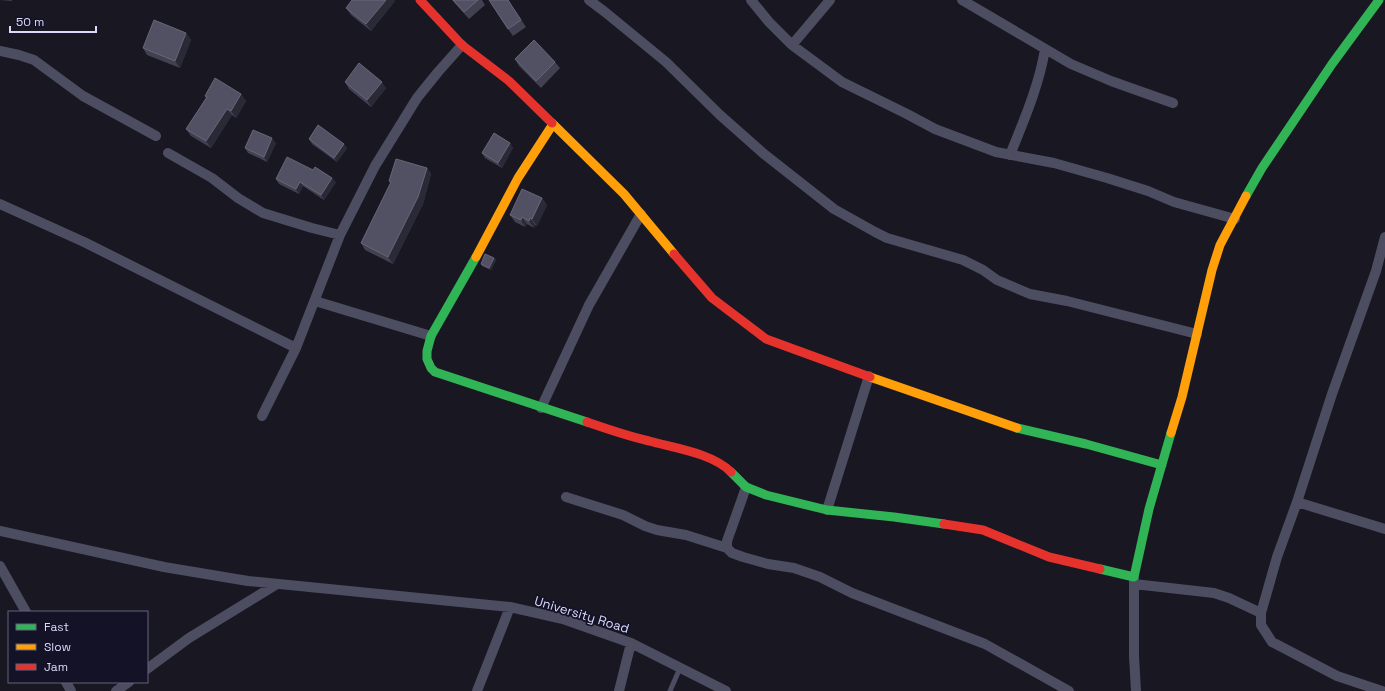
<svg xmlns="http://www.w3.org/2000/svg" width="1385" height="691" font-family="'Space Grotesk',sans-serif">
<style>
.lines{fill:none;stroke-linecap:round;stroke-linejoin:round}
.lane{stroke:#4d4d62;stroke-width:5}
.street{stroke:#4d4d62;stroke-width:10}
.fast{stroke:#30b455;stroke-width:9}
.slow{stroke:#ff9f0a;stroke-width:9}
.jam{stroke:#e5322d;stroke-width:9}
.wall{fill:#424151}
.shaded-wall{fill:#2a2936}
.building{fill:#525163;stroke:#68667b}
.labels{text-anchor:middle;stroke-width:3.5;stroke-linejoin:round;paint-order:stroke}
.street-label{font-size:13px;fill:#dcdafc;stroke:#141227}
</style>
<rect width="100%" height="100%" fill="#181722"/>
<g class="lines">
<path class="lane" d="M670 691 680 668"/>
<path class="street" d="M589 0 605 12 666 62 720 115 764 154 834 209 875 232 887 238 963 260 983 270 997 280 1030 294 1067 301 1197 334
M751 0 769 22 792 45 842 82 907 114 935 129 996 152 1054 163 1107 178 1148 191 1174 202 1235 219
M962 0 1071 64 1111 81 1173 103
M792 45 830 0
M0 51 19 55 34 60 83 96 156 136
M168 153 212 178 238 198 263 213 312 228 340 235
M1010 155C1024 120 1039 86 1045 49
M0 204 84 242 296 348
M315 301 431 336
M541 408 589 305 641 214
M262 416 296 348 340 235 375 166 417 98 438 72 462 45
M566 497 623 515 645 526 657 530 686 535 727 548 732 553 743 557 768 564 794 568 820 577 852 593 985 644 1069 691
M1297 502 1385 529
M827 510 869 376
M0 531 164 567 248 581 510 607
M727 548V541L743 496 746 487
M0 566 26 612
M1134 579V656L1136 691
M1134 584 1214 593 1229 598 1261 613
M147 669 189 638 277 584
M66 682 71 691
M116 691 129 682
M477 691 510 607 563 619 631 643 726 691
M619 691 631 643
M1382 691 1337 676 1272 642 1261 625V613L1277 557 1297 502 1332 394 1376 271 1385 237"/>
<path class="fast" d="M1246 196 1262 168 1332 64 1379 0
M476 257 431 336 427 351V359L431 368 435 372 587 422
M1017 428 1086 444 1162 465
M731 472 746 487 766 495 827 510 894 517 944 524
M1100 569 1134 577 1149 509 1171 433"/>
<path class="slow" d="M552 123 624 194 674 254
M476 257 518 178 553 124
M870 377 1017 428
M1171 433 1182 397 1212 270 1220 245 1246 196"/>
<path class="jam" d="M420 0 462 45 509 81 552 123
M674 254 712 298 766 339 870 377
M587 422C607 429 628 436 649 441 674 448 712 453 731 472
M944 524 983 530 1049 557 1100 569"/>
</g>
<path class="wall" d="M0 0H12V1Z
M452 0H482L485 5 469 19Z
M508 0 526 27 513 36 508 29Z
M395 1 371 31 351 15 346 8Z
M186 33 191 40 180 68 147 55 143 48Z
M515 59 555 62 560 68 541 88 519 66Z
M345 82 386 88 371 107 349 89Z
M241 94 246 101 236 118 232 115 211 148 191 136 186 129 206 98 205 96Z
M309 139 347 148 337 162 312 144Z
M276 143 267 162 248 153 245 148Z
M510 143 513 148 502 168 485 158 482 153Z
M427 168 431 174 423 204 393 264 365 250 361 243 391 183 389 181Z
M276 179 336 182 324 200 303 186 299 194 279 184Z
M542 198 547 205 537 226 535 225 534 228 527 224 525 227 515 222 510 215Z
M494 258 496 260 491 270 482 266 481 264Z"/>
<path class="shaded-wall" d="M386 0H394L395 1 371 31 366 24Z
M186 33 191 40 180 68 175 61Z
M382 82 386 88 371 107 367 100Z
M241 94 246 101 236 118 231 111Z
M227 109 232 115 211 148 206 141Z
M272 138 276 143 267 162 264 157Z
M510 143 513 148 502 168 498 163Z
M344 144 347 148 337 162 334 158Z
M427 168 431 174 423 204 393 264 388 257Z
M332 178 336 182 324 200 321 195Z
M300 182 303 186 299 194 296 189Z
M542 198 547 205 537 226 532 219Z
M522 217 527 224 525 227 521 220Z
M530 218 535 225 534 228 529 221Z
M494 258 496 260 491 270 489 268Z"/>
<path class="building" d="M352 0H386L366 24 346 8Z
M453 0H478L464 12Z
M489 0H508L521 20 508 29Z
M154 20 186 33 175 61 143 48Z
M534 40 555 62 536 81 515 59Z
M359 63 382 82 367 100 345 82Z
M215 78 241 94 231 111 227 109 206 141 186 129 207 97 205 96Z
M318 125 344 144 334 158 309 139Z
M253 130 272 138 264 157 245 148Z
M494 133 510 143 498 163 482 153Z
M287 157 313 170 315 167 332 178 321 195 300 182 296 189 276 179Z
M396 159 427 168 418 197 388 257 361 243 391 182 389 181Z
M522 189 542 198 532 219 530 218 529 221 522 217 521 220 510 215Z
M485 254 494 258 489 268 481 264Z"/>
<g class="labels">
<g class="street-label">
<text transform="translate(582 614) rotate(17)" y="5">University Road</text>
</g>
</g>
<rect x="8" y="611" width="140" height="72" fill="#141227" stroke="#64627c"/>
<rect x="16" y="624" width="20" height="6" fill="#30b455" stroke="#64627c"/>
<text x="44" y="631" font-size="12" fill="#dcdafc">Fast</text>
<rect x="16" y="644" width="20" height="6" fill="#ff9f0a" stroke="#64627c"/>
<text x="44" y="651" font-size="12" fill="#dcdafc">Slow</text>
<rect x="16" y="664" width="20" height="6" fill="#e5322d" stroke="#64627c"/>
<text x="44" y="671" font-size="12" fill="#dcdafc">Jam</text>
<path d="M10 26v6h86v-6" fill="none" stroke="#dcdafc" stroke-width="2"/>
<text x="16" y="26" font-size="12" fill="#dcdafc" stroke="#141227" stroke-width="3" paint-order="stroke">50 m</text>
</svg>
